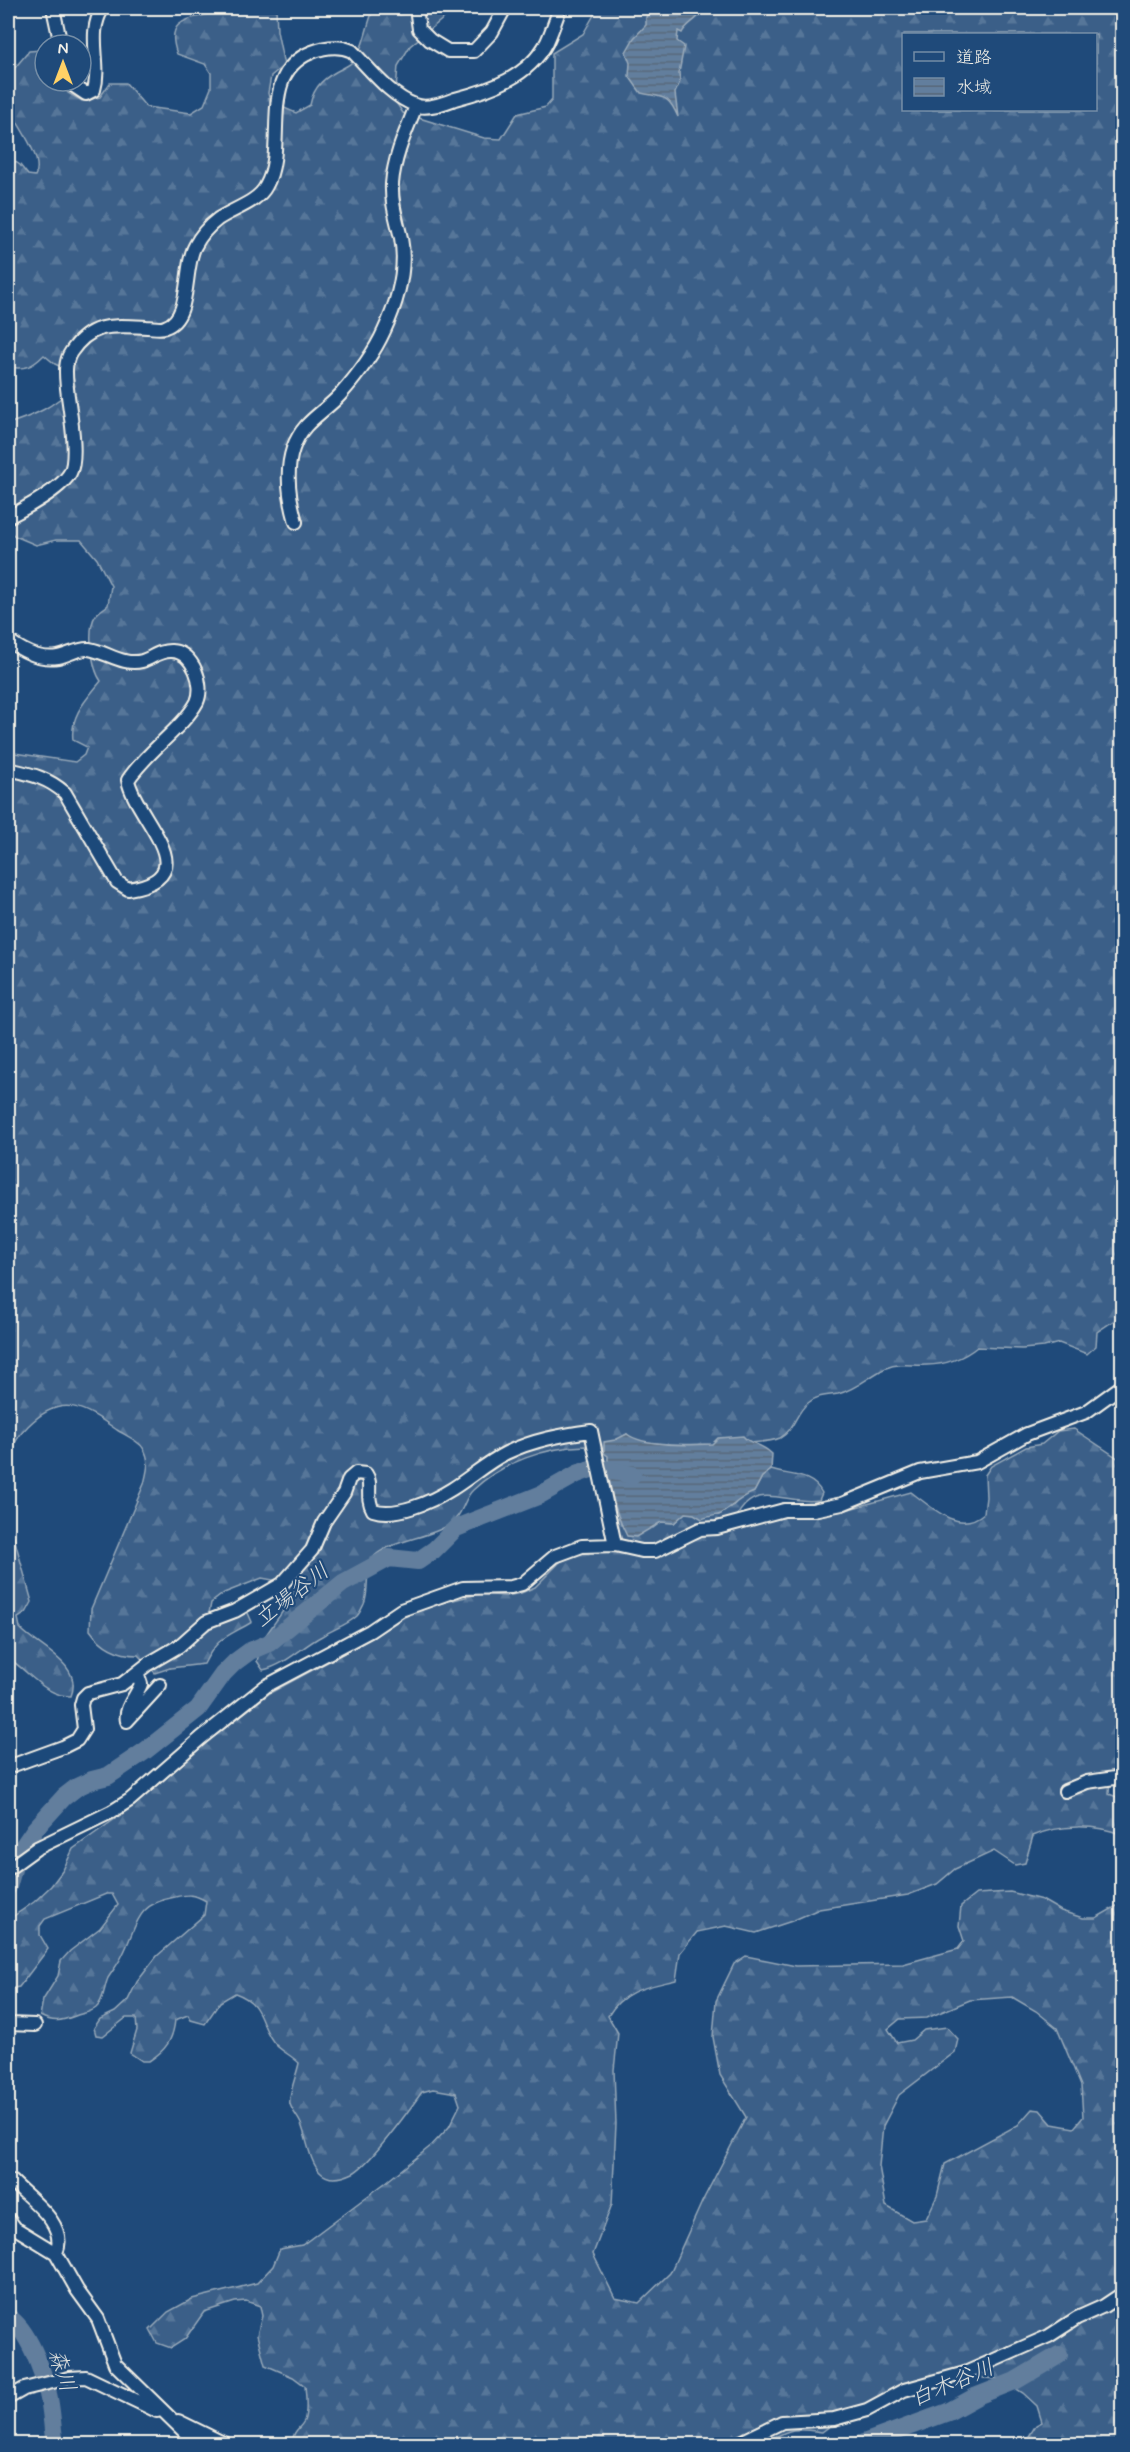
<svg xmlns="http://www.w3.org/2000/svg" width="1130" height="2452" font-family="Mynerve,'Klee One',sans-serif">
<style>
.forest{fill:url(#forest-firs);stroke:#97a8b8;stroke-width:1.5;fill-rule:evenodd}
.water{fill:url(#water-rules);stroke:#9cacbb;stroke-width:1.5}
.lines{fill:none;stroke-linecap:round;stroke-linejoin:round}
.river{stroke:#627e9d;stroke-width:18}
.minor-casing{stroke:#f4f1e8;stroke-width:16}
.minor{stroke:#1f4a7a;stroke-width:12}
.rail{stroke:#f4f1e8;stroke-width:3;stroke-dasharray:9 4.5;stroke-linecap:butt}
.labels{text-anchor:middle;stroke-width:4.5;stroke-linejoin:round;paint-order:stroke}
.water-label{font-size:22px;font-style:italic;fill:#dee0dd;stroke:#1f4a7a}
</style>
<defs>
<pattern id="forest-firs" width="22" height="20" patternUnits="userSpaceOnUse" patternTransform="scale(1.5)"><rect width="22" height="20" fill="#3a5f88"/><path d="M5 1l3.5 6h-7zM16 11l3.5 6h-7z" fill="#577699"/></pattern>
<pattern id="water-rules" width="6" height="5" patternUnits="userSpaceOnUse" patternTransform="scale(1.5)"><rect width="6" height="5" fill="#627e9d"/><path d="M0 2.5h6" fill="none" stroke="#58687a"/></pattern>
</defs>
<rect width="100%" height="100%" fill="#1f4a7a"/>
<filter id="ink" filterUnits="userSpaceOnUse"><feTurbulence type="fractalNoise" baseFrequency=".0167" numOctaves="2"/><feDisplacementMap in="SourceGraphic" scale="12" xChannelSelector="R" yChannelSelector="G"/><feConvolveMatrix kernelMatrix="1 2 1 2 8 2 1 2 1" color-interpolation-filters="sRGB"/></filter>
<g filter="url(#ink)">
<path class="forest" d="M222 8H276L277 31 284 65 271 76 268 93 270 102 296 113 310 105C314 85 325 77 343 68 347 66 351 64 354 60 366 43 366 26 374 8H393L400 15 410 13 417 8H456L410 46 398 66 395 101 403 113 484 138 501 139 517 114 546 107 552 100V53L583 34 598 8H1122V1315L1097 1332 1096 1346 1087 1354 1059 1343 1044 1347 1022 1349 977 1347C964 1358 945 1365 927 1365 912 1366 901 1362 886 1368 869 1376 857 1389 838 1394 827 1396 817 1395 808 1403 796 1412 794 1431 780 1438 763 1446 652 1447 634 1439 632 1438 629 1436 627 1434 598 1450 615 1464 608 1487L586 1446C547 1447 502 1462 473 1490 463 1499 464 1516 447 1526 428 1538 384 1542 372 1559 364 1572 370 1591 364 1604 362 1608 360 1613 357 1616 347 1625 334 1629 322 1636 301 1647 286 1665 263 1670L257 1661 263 1639 293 1597 295 1584 262 1578 224 1593 211 1603 209 1613 217 1620 243 1611 248 1613 252 1622C227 1637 218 1636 204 1664L170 1668 155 1673 138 1655C117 1655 102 1647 90 1630L91 1609 144 1484C147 1471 151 1460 143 1448 139 1441 125 1435 117 1430 83 1406 61 1393 28 1426 18 1436 11 1446 8 1461V752L75 762 84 755 87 747 73 740C70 715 86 700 101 681 92 669 86 628 96 615 99 611 105 608 108 605L111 586 97 559 81 540H56L36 545 15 536 8 530V424C38 414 51 408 75 386L72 372 55 364 44 355C32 367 25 370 8 367V163L11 159 20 165 28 175 35 176C46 159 14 121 8 105 5 98 8 85 8 76L29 51 42 50 45 52V81H61L68 93 82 101 100 97 110 83H126L146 107 191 113 204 105 211 88V73L205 64 177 54C161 10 205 22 222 8ZM904 34H1096V110H904Z
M1074 1429 1122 1461V1765L1110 1775 1109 1794 1122 1799V1835C1097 1824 1058 1824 1033 1836L1025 1863 1015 1865 994 1851 955 1869 937 1884 908 1895 819 1909 792 1921 756 1933 726 1926 697 1932 680 1953 676 1980C647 1987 624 1989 608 2016L618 2033 614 2070 616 2124 612 2204 593 2254 615 2298 639 2303 670 2273 702 2202 746 2117 720 2075 713 2037 716 2001 734 1964 746 1956 796 1966 903 1964 958 1949 964 1941 959 1926 961 1906 976 1894 1010 1892 1042 1900 1061 1911 1083 1918H1096L1122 1903V2444H1026V2441L1036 2425 1042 2422 1037 2406 1023 2393 1001 2379 983 2378 969 2368 852 2419 830 2426 822 2432C789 2427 791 2429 762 2444H296L292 2442C294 2429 299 2430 304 2421 308 2411 306 2396 305 2386L293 2377 265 2365 257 2335 262 2316 260 2306 246 2301 235 2302 204 2312 185 2339 171 2348 157 2343 150 2330 168 2312 192 2299 257 2283 273 2266 280 2249 302 2245 385 2183 432 2145 449 2127 460 2105 456 2093 433 2089 422 2092C409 2110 371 2164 353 2173 311 2193 311 2149 301 2124 298 2117 292 2111 290 2104 288 2095 297 2074 299 2063 292 2056 283 2052 276 2045 258 2026 266 2004 235 1993L220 2002 205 2024 191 2020 188 2015 175 2020C173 2040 166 2050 149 2061H142L130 2053 137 2030 136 2018H126L103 2036 96 2035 94 2028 100 2019 115 2012 128 2000 137 1982 157 1956 204 1915 206 1901C194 1894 188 1894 175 1897 135 1904 138 1924 123 1954 119 1963 113 1970 108 1978 104 1987 104 2001 96 2008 90 2013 82 2013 75 2016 61 2021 54 2023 40 2016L43 2000 58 1976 61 1961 70 1951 100 1928 118 1905 112 1894H106L45 1919 40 1926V1935L48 1949 19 1987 8 1989V1920L34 1902 51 1886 63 1870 73 1849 136 1804 208 1741 270 1693 372 1638 404 1617 429 1606 478 1594 506 1596 521 1593 535 1587 565 1557 584 1549 618 1548 614 1517 620 1518 621 1525 653 1528 661 1522 674 1523 685 1513 719 1515 733 1506 741 1496 754 1492 762 1477 771 1470C789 1476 812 1473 822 1493L819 1500C787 1506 756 1478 736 1518L816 1516 842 1511 911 1492C933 1508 959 1535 984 1513L986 1497 985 1475 991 1466 1026 1447 1042 1444 1058 1431ZM1012 1997 1036 2011 1057 2028 1081 2086 1083 2117 1074 2128 1052 2124 1040 2110 1032 2109 1018 2125 945 2164 937 2196 926 2219 912 2221 886 2206 879 2166 883 2126 899 2095 955 2052 958 2039 947 2027 924 2030 912 2040 897 2043 888 2029 900 2019 927 2018 970 2000Z
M8 1516 32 1602 26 1613 18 1618 20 1628C37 1647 84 1664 71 1696 45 1697 28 1670 8 1658Z"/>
<path class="water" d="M652 8H693L701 13C696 21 686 24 682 33L678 31 677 41 684 46 679 73 680 82 675 93 678 117C668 94 664 98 641 93L629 76 630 63 626 52 634 38 646 25V17Z
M627 1434C644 1447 690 1445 712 1444L718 1438 743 1436C750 1445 760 1442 772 1454L771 1470 762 1477 754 1492C740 1497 733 1506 721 1514 716 1516 708 1516 702 1519L694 1514 685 1513 674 1523 661 1522 636 1537 627 1536C615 1513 607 1482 608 1456L604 1453V1442L615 1440Z"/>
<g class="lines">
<path class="river" d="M8 1887 17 1855 35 1829 64 1797 77 1787 92 1780 108 1776 145 1751 198 1709 223 1674 235 1662 250 1651 269 1643 343 1583 389 1558 418 1561 434 1550 456 1528 540 1495 577 1474 596 1467 632 1475
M8 2317C28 2329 43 2371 48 2394 52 2410 52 2428 55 2444
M861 2444 948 2412 977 2396 1015 2381 1059 2355"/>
<g class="minor-casing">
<path id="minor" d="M53 8 61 45
M416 8 419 29 430 40 448 51H474L492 32 505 8
M72 81 74 86 86 94 94 90C102 63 86 33 103 8
M8 517C24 509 61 489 70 473 79 456 69 408 67 388 66 377 64 362 71 352 92 321 114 326 147 327 152 327 161 329 165 327 192 319 183 268 195 246 200 236 209 226 218 219 233 209 258 202 266 186 289 145 256 74 312 52 325 47 339 45 352 51 370 69 390 96 415 105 427 110 444 103 455 99 490 90 529 77 547 42 552 31 556 19 560 8
M296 522C287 491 283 452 306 426 316 415 330 406 340 395 356 377 374 353 384 331 397 303 407 269 401 238 397 221 391 203 392 184 394 157 406 131 416 106
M8 640C22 651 40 660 58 657 69 655 78 648 89 649 107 652 123 666 142 661 152 658 160 650 172 651 193 652 205 685 197 702 183 728 146 752 128 780 135 818 209 877 128 889L117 882 65 793C47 777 30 774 8 769
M134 1675 148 1664 179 1646 206 1622 235 1611 282 1584 312 1550 324 1522 344 1493 349 1479 356 1473 366 1474C373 1484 365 1497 373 1510 396 1518 433 1501 452 1489 470 1478 486 1463 506 1453 533 1440 561 1435 591 1431L615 1545
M8 1767 63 1747 77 1740 84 1729 81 1705 83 1698 88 1693 122 1684 134 1675H138L141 1684C136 1697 124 1708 127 1721L160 1685
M1065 1791 1087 1782 1122 1777
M8 1869 37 1848 111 1812 130 1800 201 1738 266 1686 370 1631 401 1610 463 1588 511 1587 522 1584 555 1556 582 1546 615 1545 642 1551H655L700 1529 717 1528 784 1510H813L842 1504 920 1472 977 1462 1027 1434 1086 1412 1122 1386
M8 2024 35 2025
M12 2181C29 2199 69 2224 56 2253
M8 2219 15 2228 56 2253 77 2290 98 2319 115 2364 197 2444
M8 2398 24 2389 69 2378 86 2377 157 2411
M178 2421 225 2444
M737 2444 782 2422 834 2419 867 2410 904 2390 965 2373 1049 2336 1077 2318 1104 2306 1122 2294"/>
</g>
<use href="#minor" class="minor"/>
<path class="rail" d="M8 2438 11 2444"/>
</g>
</g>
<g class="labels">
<g class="water-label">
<text transform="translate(291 1594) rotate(-38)" y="8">立場谷川</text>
<text transform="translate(63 2370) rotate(72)" y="8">森川</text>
<text transform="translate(952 2382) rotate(-23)" y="8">白木谷川</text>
</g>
</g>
<rect width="1130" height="2452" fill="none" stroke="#1f4a7a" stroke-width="30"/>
<rect x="15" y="15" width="1100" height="2422" fill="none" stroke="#f4f1e8" stroke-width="2" filter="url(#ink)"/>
<rect x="902" y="33" width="195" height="78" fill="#1f4a7a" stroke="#748da6" stroke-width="1.5"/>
<rect x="914" y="52" width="30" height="9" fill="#1f4a7a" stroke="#748da6" stroke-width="1.5"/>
<text x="956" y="63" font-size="18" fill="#f4f1e8">道路</text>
<rect x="914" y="78" width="30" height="18" fill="url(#water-rules)" stroke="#748da6" stroke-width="1.5"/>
<text x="956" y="93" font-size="18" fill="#f4f1e8">水域</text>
<g transform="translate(63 63)"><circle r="28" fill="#1f4a7a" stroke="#748da6" stroke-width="1.5"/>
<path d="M0-4.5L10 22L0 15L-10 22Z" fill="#ffd166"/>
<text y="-9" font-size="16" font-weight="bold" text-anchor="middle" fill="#f4f1e8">N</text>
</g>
</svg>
